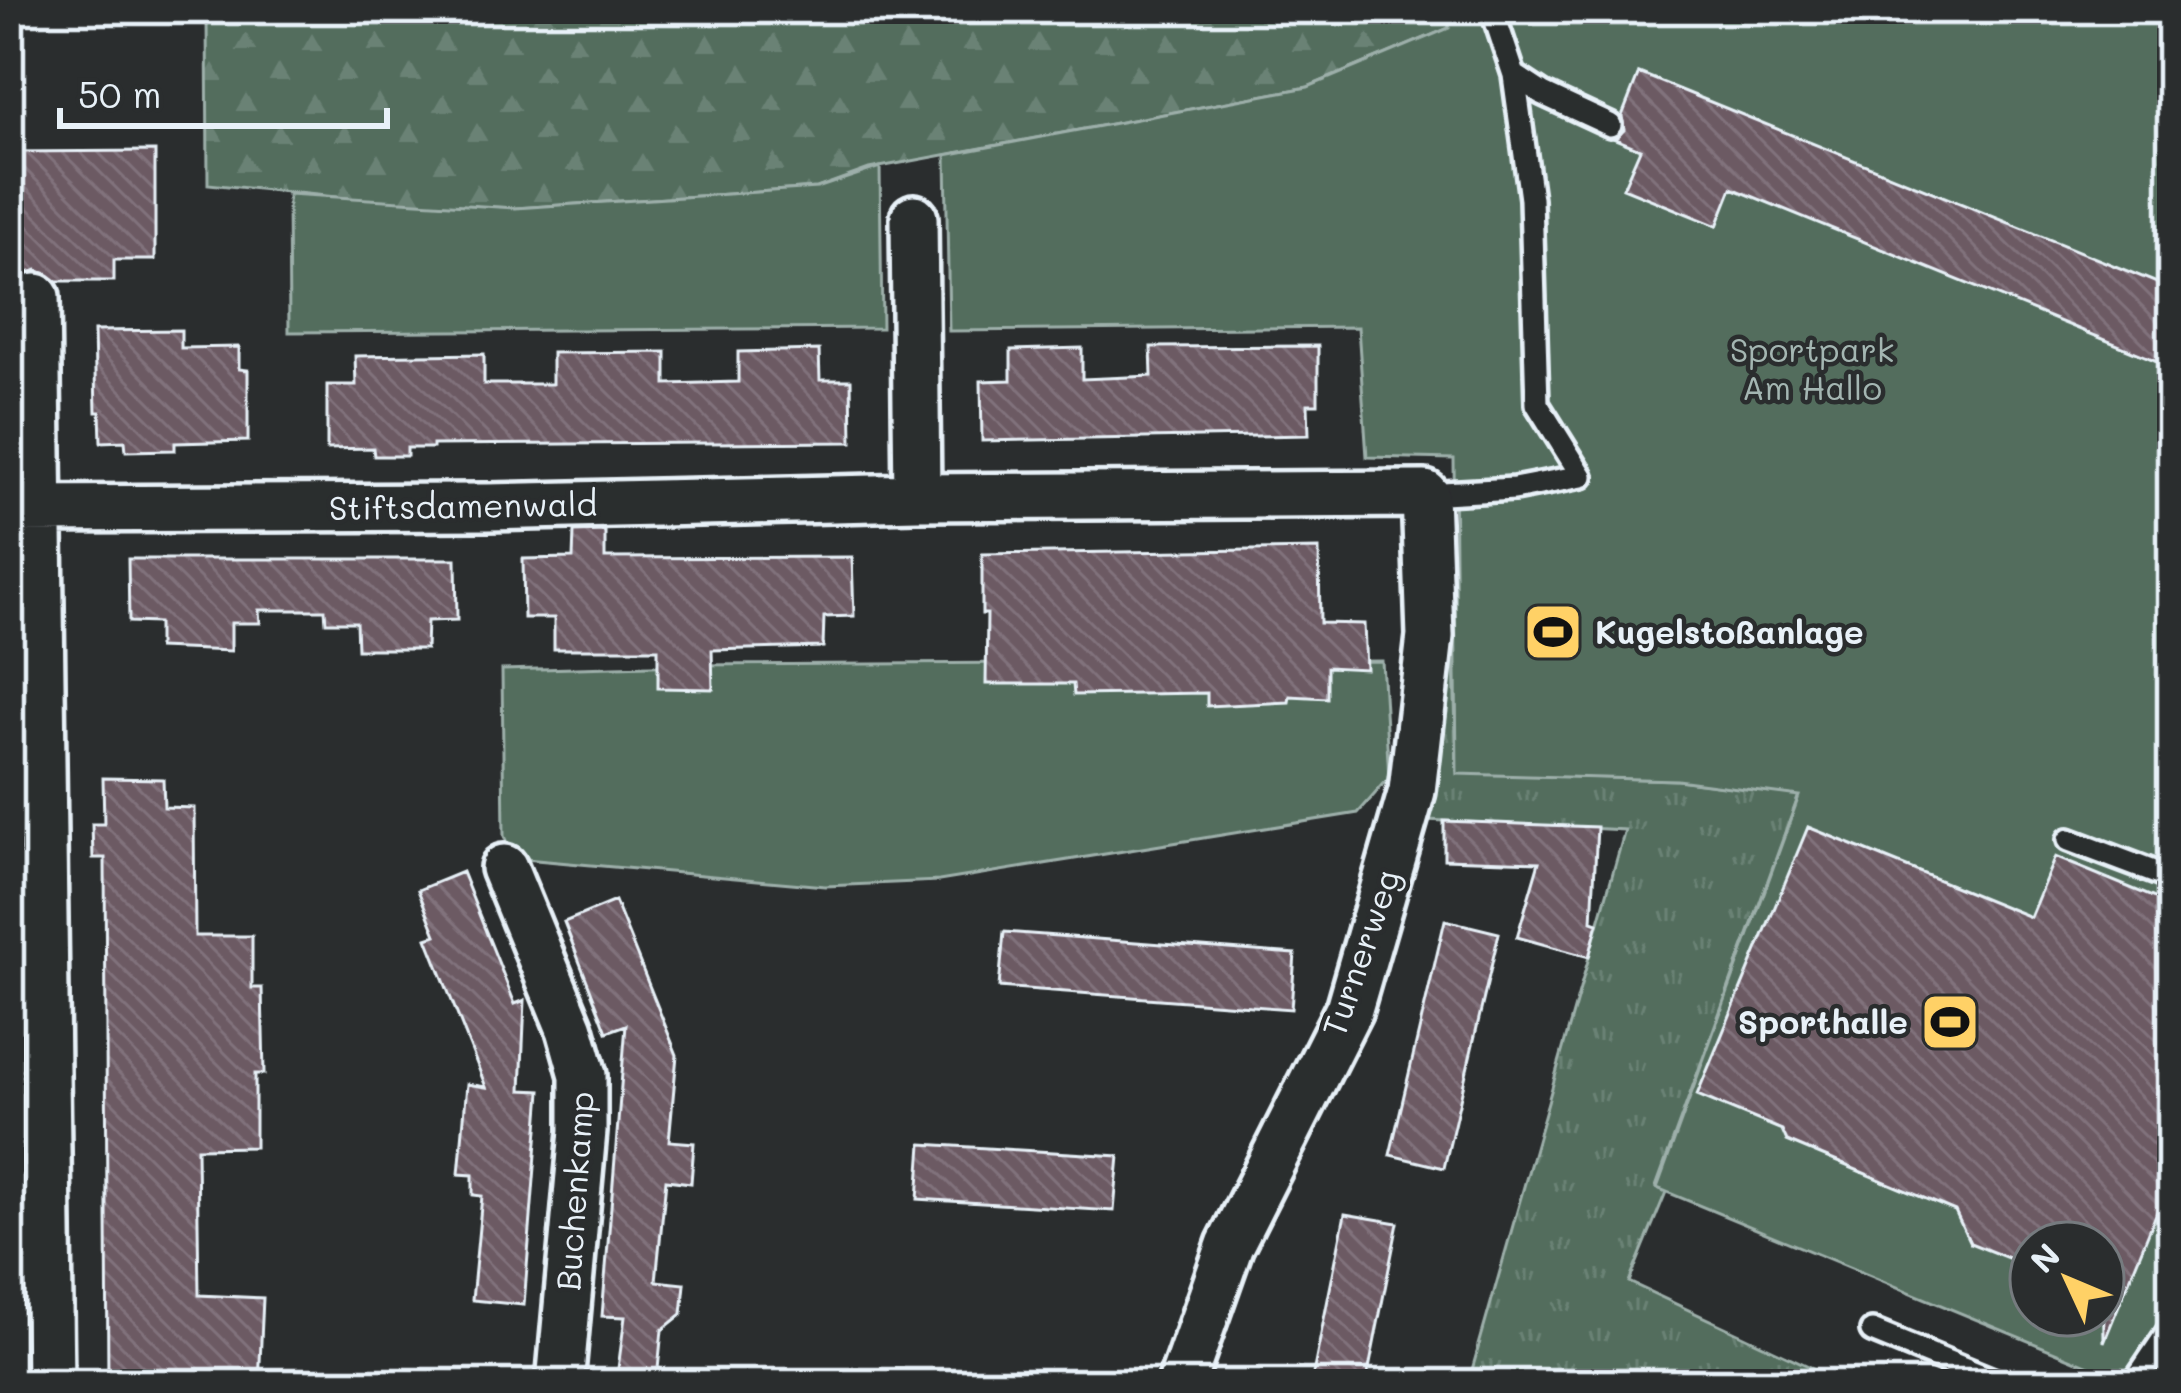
<svg xmlns="http://www.w3.org/2000/svg" width="2181" height="1393" font-family="Mali,sans-serif">
<style>
.grass{fill:url(#grass-tufts);stroke:#9dafaa;stroke-width:3}
.forest{fill:url(#forest-firs);stroke:#9dafaa;stroke-width:3}
.green{fill:#526d5d;stroke:#9dafaa;stroke-width:3;fill-rule:evenodd}
.building{fill:url(#building-back-hatch);stroke:#e8f1f8;stroke-width:3}
.lines{fill:none;stroke-linecap:round;stroke-linejoin:round}
.lane-casing{stroke:#e8f1f8;stroke-width:30}
.street-casing{stroke:#e8f1f8;stroke-width:54}
.lane{stroke:#2a2d2e;stroke-width:21}
.street{stroke:#2a2d2e;stroke-width:45}
.labels{text-anchor:middle;stroke-width:9;stroke-linejoin:round;paint-order:stroke}
.park-label{font-size:33px;fill:#a4b6b2;stroke:#2a2d2e}
.street-label{font-size:33px;fill:#e8f1f8;stroke:#2a2d2e}
.poi-label{font-size:33px;font-weight:bold;fill:#e8f1f8;stroke:#2a2d2e;text-anchor:start}
</style>
<defs>
<pattern id="grass-tufts" width="24" height="20" patternUnits="userSpaceOnUse" patternTransform="scale(3)"><rect width="24" height="20" fill="#526d5d"/><path d="M3 7l-1-3M5 7V3M7 7l1-3M15 17l-1-3M17 17v-4M19 17l1-3" fill="none" stroke="#6b8275"/></pattern>
<pattern id="forest-firs" width="22" height="20" patternUnits="userSpaceOnUse" patternTransform="scale(3)"><rect width="22" height="20" fill="#526d5d"/><path d="M5 1l3.5 6h-7zM16 11l3.5 6h-7z" fill="#6b8275"/></pattern>
<pattern id="building-back-hatch" width="6" height="6" patternUnits="userSpaceOnUse" patternTransform="scale(3)"><rect width="6" height="6" fill="#6c5a64"/><path d="M-1 5l2 2M0 0l6 6M5-1l2 2" fill="none" stroke="#81727b"/></pattern>
</defs>
<rect width="100%" height="100%" fill="#2a2d2e"/>
<filter id="ink" filterUnits="userSpaceOnUse"><feTurbulence type="fractalNoise" baseFrequency=".00833" numOctaves="2"/><feDisplacementMap in="SourceGraphic" scale="24" xChannelSelector="R" yChannelSelector="G"/><feConvolveMatrix kernelMatrix="1 2 1 2 8 2 1 2 1" color-interpolation-filters="sRGB"/></filter>
<g filter="url(#ink)">
<path class="grass" d="M1453 622 1457 773 1677 780 1799 795 1656 1187 1666 1192 1629 1282 1834 1378 1832 1384H1468L1625 830 1427 820 1437 771Z"/>
<path class="forest" d="M9 9H1449V28L1308 87 869 169 817 188 515 208 395 203 208 184 207 13 9 14Z"/>
<path class="green" d="M1449 9H2172V1298L2156 1334 2123 1380 1657 1188 1799 796 1677 780 1457 774 1454 459 1367 457 1358 327 949 331 946 155 1308 87 1449 28ZM2031 1243H2103V1315H2031Z
M880 167 882 328 289 332 288 194 515 208 817 188Z
M1382 661 1389 778 1358 813 939 881 825 886 514 858 504 836 502 670 688 665Z"/>
<path class="building" d="M1639 73 2172 289V367L1732 188 1717 226 1623 188 1640 149 1615 139 1624 130 1622 116Z
M155 151V260H114V281H57L37 270 9 281V152Z
M181 330V348L239 347V369L248 370V441L175 443V450L126 451 125 441 101 442 100 412H96L94 331Z
M1318 346V404H1308L1309 435 982 441 981 381 1011 380V350L1082 348V379L1152 376 1151 347Z
M819 350 820 380H851L852 442 433 445V448H407V456H374L373 448 327 449V385H356L355 356 484 354V384H552V353L666 352V384L738 382V352Z
M605 531V558L852 557 854 616 824 617 823 647 712 650 713 689 658 688V649H554V618H524L523 559 573 558 574 532Z
M1319 549 1320 623 1364 624 1366 669 1327 667V698L1290 696 1289 702 1207 706V693L1074 695 1073 684H986L987 614H982V554Z
M128 559H456L457 620 427 621 426 649H357L356 622H326L325 610H259L260 623H231V651L158 648V623L129 622Z
M103 778 163 779 164 807 194 808 195 936H252V988H262L264 1074H255V1147L197 1148 198 1223 199 1295 263 1298 259 1384H108L105 858H93L92 824H104Z
M1444 821 1597 827 1592 921 1598 923 1589 957 1517 937 1539 862 1444 859Z
M1808 827 2030 917 2055 857 2172 905V1197L2161 1202 2104 1342 2103 1243H2031V1267L1970 1243 1955 1211 1787 1141 1782 1130 1697 1095Z
M462 872 515 1004 525 1000 521 1090 541 1091 524 1305 472 1300 482 1196 473 1195V1175L459 1174 467 1084 486 1087 427 938 436 935 418 890Z
M615 901 677 1055 669 1141 694 1143 691 1183 666 1180 656 1281 685 1284 682 1314 662 1330 657 1379 617 1376 625 1317 602 1316 626 1025 607 1032 564 922Z
M1445 920 1499 933 1444 1168 1390 1155Z
M1004 932 1295 954 1291 1009 999 987Z
M922 1144 1119 1156 1114 1211 918 1199Z
M1345 1214 1398 1223 1366 1384H1311Z"/>
<g class="lines">
<g class="lane-casing">
<path id="lane" d="M1514 75 1543 94 1610 125
M1425 494 1514 489 1582 476 1537 404 1531 199 1514 75 1492 9
M2069 840 2172 879
M1872 1331 2002 1384
M2133 1384 2172 1326"/>
</g>
<g class="street-casing">
<path id="street" d="M914 218 917 497
M36 297 50 1384
M9 509 488 507 917 497 1425 494 1430 636 1412 791 1349 1009 1230 1245 1181 1384
M504 868 570 1029 583 1075V1131L560 1384"/>
</g>
<use href="#lane" class="lane"/>
<use href="#street" class="street"/>
</g>
</g>
<defs>
<g id="stadium-square" transform="scale(3)"><rect x="-9" y="-9" width="18" height="18" rx="4" fill="#ffd166" stroke="#2a2d2e"/><path d="M0-5a6.5 5 0 1 0 0 10a6.5 5 0 1 0 0-10ZM-3.5-1.8h7v3.6h-7Z" fill="#111"/></g>
</defs>
<g fill-rule="evenodd">
<use href="#stadium-square" x="1553" y="632"/>
<use href="#stadium-square" x="1950" y="1022"/>
</g>
<g class="labels">
<g class="park-label">
<text x="1812" y="362">Sportpark<tspan x="1812" dy="38">Am Hallo</tspan></text>
</g>
<g class="street-label">
<text transform="translate(463 506) rotate(-1)" y="12">Stiftsdamenwald</text>
<text transform="translate(1361 953) rotate(-71)" y="12">Turnerweg</text>
<text transform="translate(575 1191) rotate(-86)" y="12">Buchenkamp</text>
</g>
<g class="poi-label">
<text x="1595" y="644">Kugelstoßanlage</text>
<text x="1908" y="1034" text-anchor="end">Sporthalle</text>
</g>
</g>
<rect width="2181" height="1393" fill="none" stroke="#2a2d2e" stroke-width="48"/>
<rect x="24" y="24" width="2133" height="1345" fill="none" stroke="#e8f1f8" stroke-width="4.5" filter="url(#ink)"/>
<g transform="translate(2067 1279) rotate(314)"><circle r="57" fill="#2a2d2e" stroke="#767b7f" stroke-width="3"/>
<path d="M0-9L21 45L0 30L-21 45Z" fill="#ffd166"/>
<text y="-18" font-size="33" font-weight="bold" text-anchor="middle" fill="#e8f1f8">N</text>
</g>
<path d="M60 108v18h327v-18" fill="none" stroke="#e8f1f8" stroke-width="6"/>
<text x="78" y="108" font-size="36" fill="#e8f1f8" stroke="#2a2d2e" stroke-width="9" paint-order="stroke">50 m</text>
</svg>
